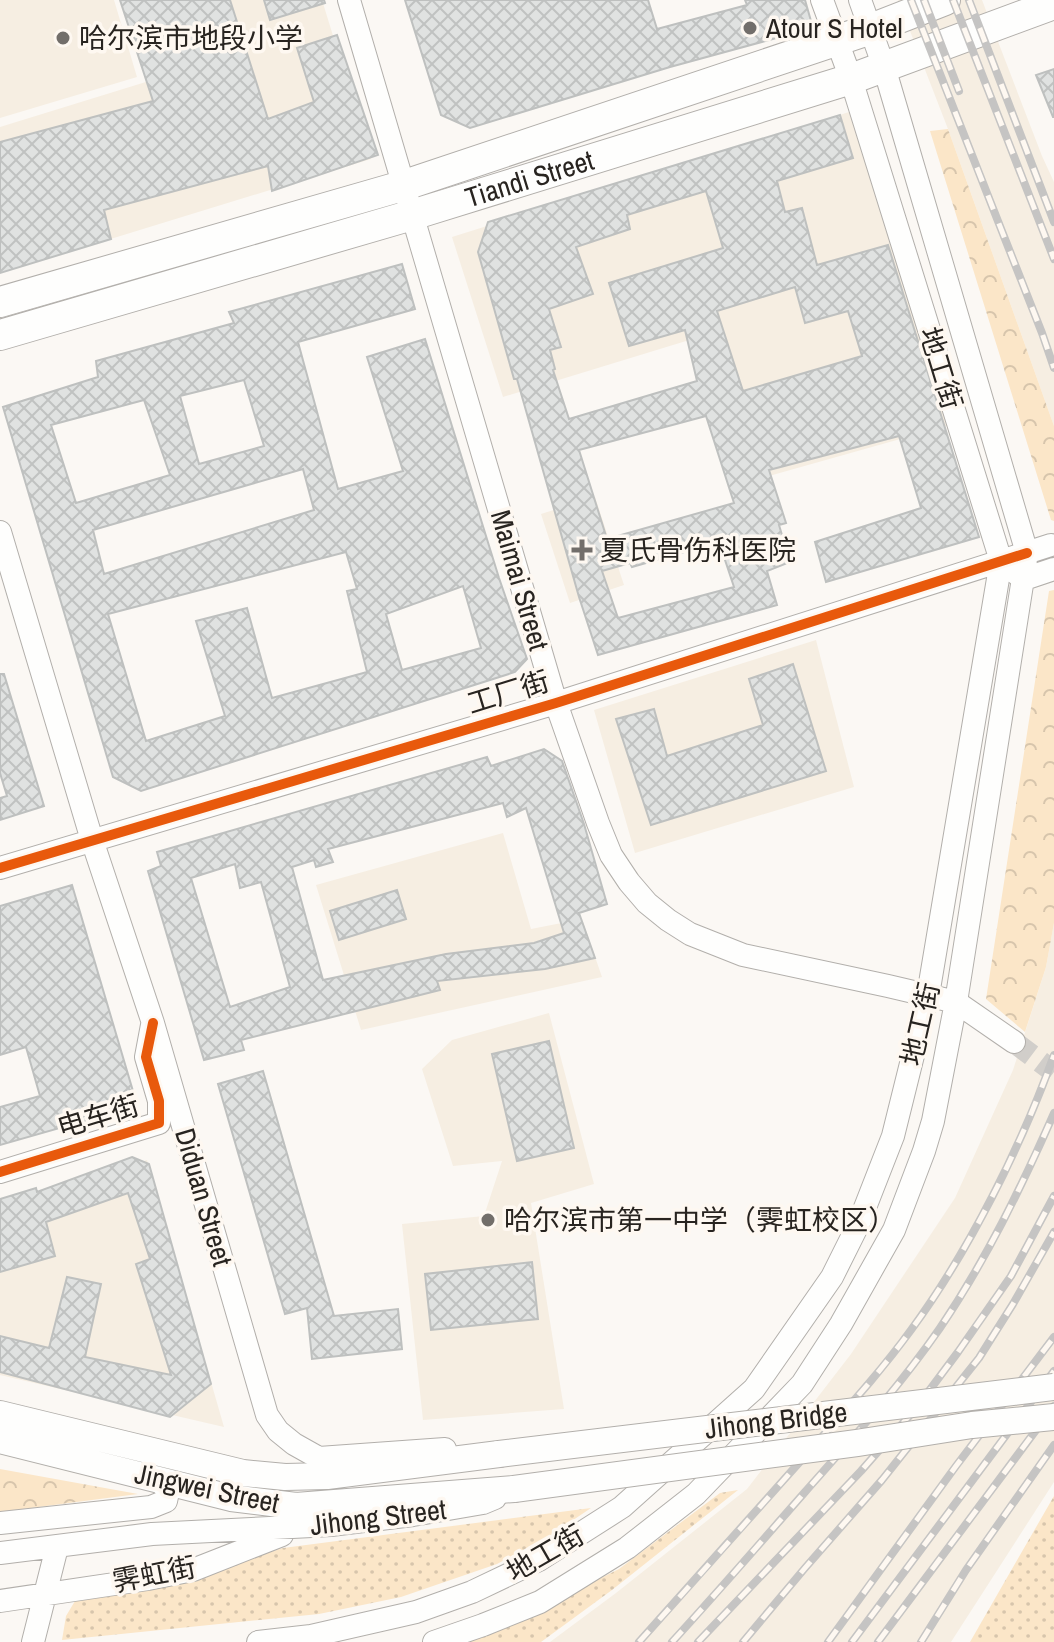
<svg xmlns="http://www.w3.org/2000/svg" width="1054" height="1642" font-family="'Archivo Narrow','Noto Sans SC',sans-serif">
<style>
.built{fill:#f6eee2}
.grass{fill:url(#grass-dots)}
.forest{fill:url(#forest-crowns)}
.building{fill:url(#building-cross-hatch);stroke:#bec0bf;stroke-width:2;fill-rule:evenodd}
.lines{fill:none;stroke-linecap:round;stroke-linejoin:round}
.secondary-tunnel{stroke:#d1ceca;stroke-width:22;stroke-dasharray:22 11;stroke-linecap:butt}
.secondary-casing{stroke:#b2afab;stroke-width:24}
.primary-casing{stroke:#b2afab;stroke-width:28}
.highway-casing{stroke:#b2afab;stroke-width:32}
.secondary{stroke:#fefefd;stroke-width:22}
.primary{stroke:#fefefd;stroke-width:26}
.highway{stroke:#fefefd;stroke-width:30}
.rail-casing{stroke:#c5c4c3;stroke-width:8}
.rail{stroke:#fef8f1;stroke-width:5;stroke-dasharray:15;stroke-linecap:butt}
.primary-bridge-casing{stroke:#b2afab;stroke-width:28;stroke-linecap:butt}
.primary-bridge{stroke:#fefefd;stroke-width:26}
.cycleway-casing{stroke:#fef8f1;stroke-width:15}
.cycleway{stroke:#e8590c;stroke-width:10}
.poi-dot{fill:#726e6a;stroke:#fef8f1;stroke-width:3}
.labels{text-anchor:middle;stroke-width:7;stroke-linejoin:round;paint-order:stroke}
.poi-label{font-size:28px;fill:#282420;stroke:#fef8f1;text-anchor:start}
.street-label{font-size:28px;fill:#282420;stroke:#fef8f1}
</style>
<defs>
<pattern id="grass-dots" width="8" height="8" patternUnits="userSpaceOnUse" patternTransform="scale(2)"><rect width="8" height="8" fill="#fbe6c8"/><path d="M2 2h.1M6 6h.1" fill="none" stroke="#d7c5ac" stroke-width="1.8" stroke-linecap="round"/></pattern>
<pattern id="forest-crowns" width="20" height="18" patternUnits="userSpaceOnUse" patternTransform="scale(2)"><rect width="20" height="18" fill="#fbe6c8"/><path d="M2 6a3 3 0 1 1 6 0M12 15a3 3 0 1 1 6 0" fill="none" stroke="#d7c5ac"/></pattern>
<pattern id="building-cross-hatch" width="8" height="8" patternUnits="userSpaceOnUse" patternTransform="scale(2)"><rect width="8" height="8" fill="#e0e2e1"/><path d="M0 0l8 8M0 8l8-8" fill="none" stroke="#c0c2c1"/></pattern>
</defs>
<rect width="100%" height="100%" fill="#fbf8f4"/>
<path class="built" d="M0 0H114L137 77 0 118Z
M124 0H322L371 159 0 273V127L149 81Z
M898 0H982L1042 156 1054 182V426L948 129Z
M849 112 950 425 769 476 722 330 503 397 452 237Z
M595 497 624 585 570 603 541 514Z
M816 640 854 787 635 853 594 710Z
M503 833 531 929 582 919 602 977 361 1030 316 885Z
M1054 923V1482L951 1642H550L616 1593 747 1489 851 1354 955 1198 1013 1070 1046 967Z
M549 1013 594 1184 531 1203 564 1409 423 1420 402 1224 484 1216 502 1161 453 1166 422 1069 452 1040Z
M147 1160 224 1427 0 1375V1203Z"/>
<path class="grass" d="M738 1490 612 1590 541 1642H460L563 1597 619 1569 720 1493Z
M1054 1496V1642H970Z
M591 1508 551 1535 497 1564 401 1597 319 1614 62 1640 66 1616 78 1596 176 1581 283 1548Z"/>
<path class="forest" d="M948 129 1054 426V521L1051 520 930 131Z
M1054 590V923L1046 967 1025 1032 986 999 1049 591Z
M0 1469 138 1494 0 1512Z"/>
<path class="building" d="M120 0H230L268 119 314 102 297 48 337 35 378 155 272 191 268 166 104 210 111 239 0 273V142L153 101Z
M264 0H324L325 3 270 20Z
M405 0H648L657 29 747 5 745 0H805L813 28 670 67 470 128 441 115Z
M1054 69V117H1053L1036 75Z
M840 115 853 158 777 181 785 212 802 208 817 265 888 245 979 537 826 582 815 542 921 508 899 436 769 470 786 523 779 525 790 562 767 571 777 605 598 655 579 597 517 379H514L478 252 488 222ZM706 191 723 248 609 283 629 346 685 330 697 381 569 419 553 370 555 369 550 350 561 347 549 309 593 294 576 247 630 229 627 215ZM795 287 805 323 848 311 862 356 743 391 717 311ZM706 416 734 503 607 539 579 450ZM719 542 734 587 618 618 602 571 630 563 632 567Z
M402 264 415 309 298 342 338 489 403 471 367 357 425 339 499 578 527 659 515 672 141 791 113 777 3 407 98 377 96 361 234 323 229 312ZM244 380 264 446 199 464 180 396ZM144 400 170 475 76 503 51 425ZM303 469 314 510 104 574 93 530ZM346 552 357 589 347 591 367 672 272 698 247 608 196 621 225 716 146 741 108 614ZM463 586 481 648 402 670 386 614Z
M793 664 826 771 651 825 616 719 654 709 667 756 763 725 749 679Z
M0 674H4L44 806 0 820V798L7 796 0 773Z
M544 749 562 761 584 824 607 904 579 913 595 958 545 969 437 981 440 990 241 1040 244 1050 204 1060 148 871 161 866 157 852 487 757 491 766ZM503 803 507 817 526 808 564 933 534 943 446 954 323 980 292 867 314 860 316 867 333 862 328 849ZM235 864 240 888 261 882 290 987 230 1007 191 878Z
M72 885 135 1098 130 1108 0 1145V1107L40 1096 26 1047 0 1055V906Z
M397 890 406 919 339 940 330 911Z
M549 1041 574 1148 517 1161 492 1054Z
M263 1071 334 1316 398 1309 402 1349 312 1359 307 1308 285 1314 218 1084Z
M132 1157 149 1164 211 1384 170 1417 0 1372V1336L49 1348 67 1277 101 1284 85 1357 171 1375 136 1264 150 1259 128 1193 46 1222 55 1256 0 1272V1199L36 1188 37 1192Z
M532 1262 538 1319 431 1330 425 1274Z"/>
<g class="lines">
<path class="secondary-tunnel" d="M1014 1042 1054 1072"/>
<g class="secondary-casing">
<path id="secondary" d="M349 0 556 703 598 823 611 855 629 882 647 903 668 920 690 934 743 955 888 986 956 1002 1014 1042
M0 532 92 840 153 1023 267 1415 278 1431 294 1444 319 1458 445 1449
M1014 572 1024 579 1054 569
M0 868 556 703 1051 545
M0 1172 159 1123V1101L146 1057 152 1025
M0 1523 151 1507 166 1501 168 1492 159 1479
M0 1553 152 1534 331 1525 413 1515 483 1503 495 1498
M0 1601 148 1579 193 1570 282 1535
M33 1642 57 1547
M258 1642 311 1636 416 1612 472 1592 539 1560 622 1507 754 1389 832 1277 859 1223 893 1136 928 995 1001 561 851 79 822 0
M434 1642 483 1625 540 1602 627 1548 696 1494 802 1384 841 1324 894 1230 924 1151 933 1121 956 1002 1027 553 884 67 860 0"/>
</g>
<g class="primary-casing">
<path id="primary" d="M0 1414 243 1473 285 1477 327 1476 499 1454
M0 1440 231 1498 296 1506 514 1489"/>
</g>
<g class="highway-casing">
<g id="highway">
<path d="M0 302 402 186 871 29 945 0"/>
<path id="s1" d="M0 335 412 215 851 79 1054 4"/>
</g>
</g>
<use href="#secondary" class="secondary"/>
<use href="#primary" class="primary"/>
<use href="#highway" class="highway"/>
<g class="rail-casing">
<path id="rail" d="M911 0 1042 333 1054 368
M924 0 959 91
M953 0 1054 259
M969 0 1054 222
M639 1642C695 1580 750 1518 805 1456 841 1415 879 1374 911 1330 969 1251 1021 1147 1054 1055
M672 1642C717 1593 761 1542 805 1492 852 1439 900 1386 940 1328 986 1260 1021 1188 1054 1113
M698 1642 861 1471 917 1407 958 1352 1011 1276 1054 1196
M743 1642 805 1568 882 1480 979 1358 1013 1304 1054 1232
M828 1642 956 1466 1054 1337
M852 1642 1054 1371
M878 1642 1054 1406
M921 1642 966 1570 1054 1445"/>
</g>
<use href="#rail" class="rail"/>
<g class="primary-bridge-casing">
<path id="primary-bridge" d="M499 1454 1054 1387
M514 1489 857 1443 972 1425 1054 1417"/>
</g>
<use href="#primary-bridge" class="primary-bridge"/>
<g class="cycleway-casing">
<path id="cycleway" d="M0 868 556 703 1027 553
M0 1172 159 1123V1101L146 1057 153 1023"/>
</g>
<use href="#cycleway" class="cycleway"/>
</g>
<g class="poi-dot">
<circle cx="750" cy="28" r="8"/>
<circle cx="63" cy="38" r="8"/>
<path d="M578 538h8v8h8v8h-8v8h-8v-8h-8v-8h8z"/>
<circle cx="488" cy="1220" r="8"/>
</g>
<g class="labels">
<g class="poi-label">
<text x="766" y="38">Atour S Hotel</text>
<text x="79" y="48">哈尔滨市地段小学</text>
<text x="600" y="560">夏氏骨伤科医院</text>
<text x="504" y="1230">哈尔滨市第一中学（霁虹校区）</text>
</g>
<g class="street-label">
<text dy="10" stroke="none"><textPath href="#s1" startOffset="552">Tiandi Street</textPath></text>
<text transform="translate(941 368) rotate(73)" y="10">地工街</text>
<text transform="translate(520 580) rotate(74)" y="10">Maimai Street</text>
<text transform="translate(508 692) rotate(-17)" y="10">工厂街</text>
<text transform="translate(920 1024) rotate(-77)" y="10">地工街</text>
<text transform="translate(98 1116) rotate(-17)" y="10">电车街</text>
<text transform="translate(204 1197) rotate(74)" y="10">Diduan Street</text>
<text transform="translate(776 1420) rotate(-7)" y="10">Jihong Bridge</text>
<text transform="translate(207 1488) rotate(12)" y="10">Jingwei Street</text>
<text transform="translate(378 1517) rotate(-7)" y="10">Jihong Street</text>
<text transform="translate(545 1553) rotate(-30)" y="10">地工街</text>
<text transform="translate(154 1574) rotate(-11)" y="10">霁虹街</text>
</g>
</g>
</svg>
